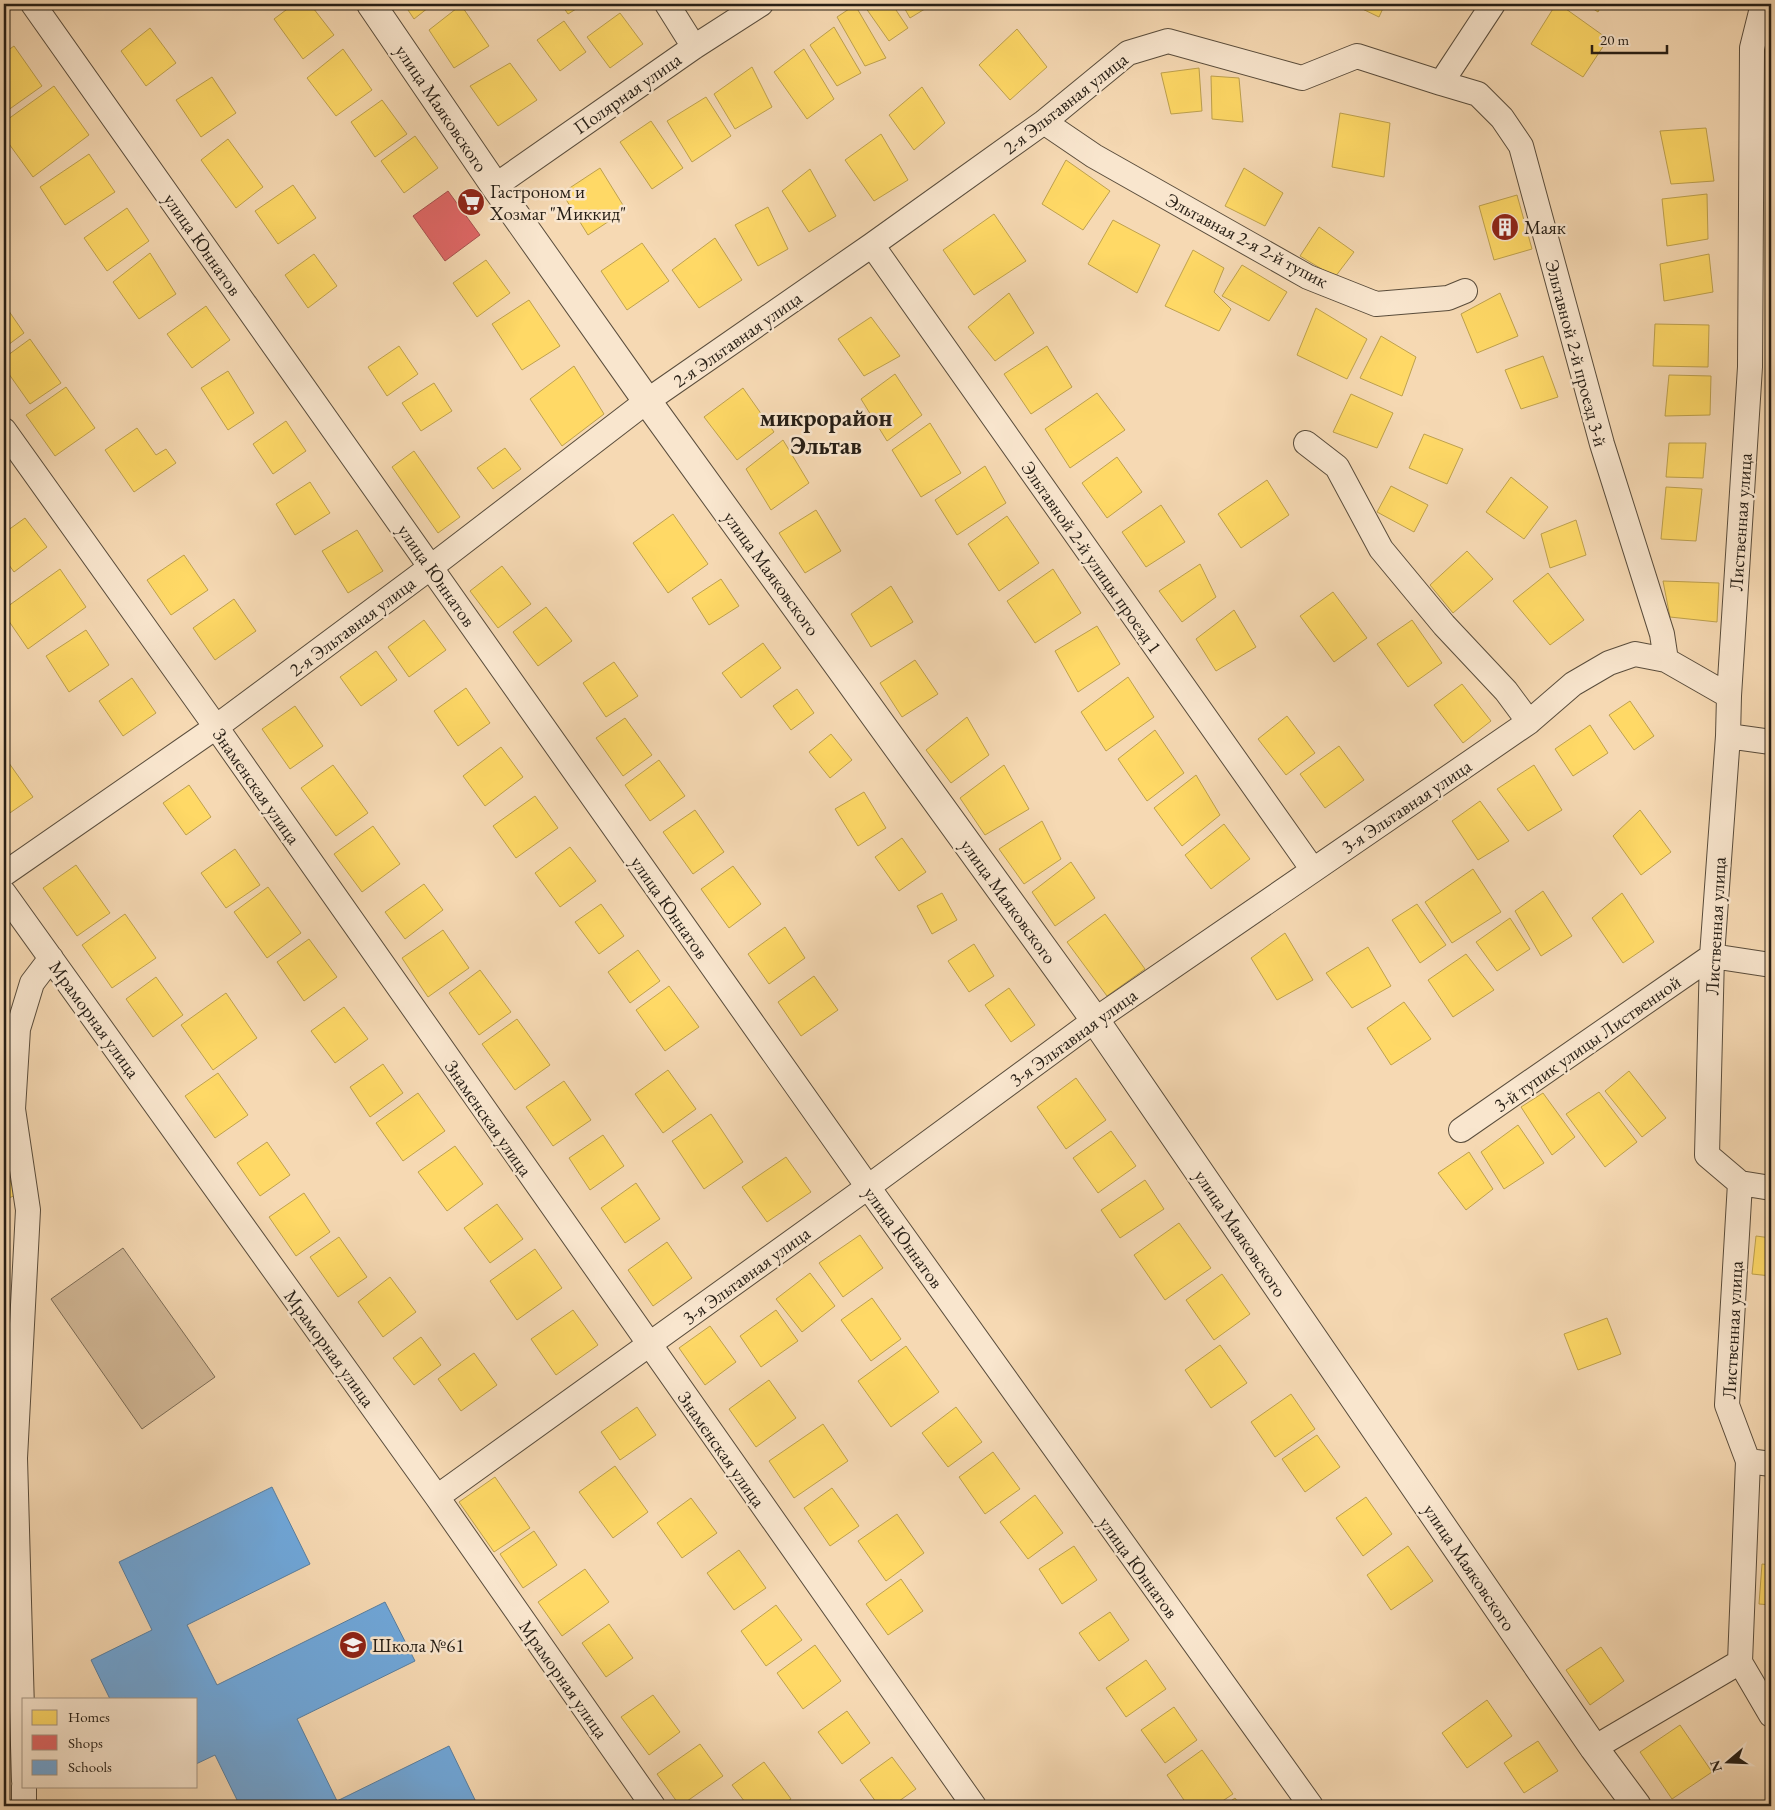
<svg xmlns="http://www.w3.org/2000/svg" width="1775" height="1810" font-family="'EB Garamond',serif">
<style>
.garden{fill:#d3b998;stroke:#7c6c56}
.homes{fill:#ffd966;stroke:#bea14e}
.shops{fill:#e06666;stroke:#a8504e}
.schools{fill:#6fa8dc;stroke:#597fa0}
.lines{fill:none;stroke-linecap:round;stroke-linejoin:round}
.minor-casing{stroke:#5a4d3c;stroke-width:26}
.tertiary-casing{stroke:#5a4d3c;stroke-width:30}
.minor{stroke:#f9e6ce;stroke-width:24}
.tertiary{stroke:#f9e6ce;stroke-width:28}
.labels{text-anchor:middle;stroke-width:5;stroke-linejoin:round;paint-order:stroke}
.street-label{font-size:19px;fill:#261e15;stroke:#f9e6ce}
.poi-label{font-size:19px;fill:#261e15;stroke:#f9e6ce;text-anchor:start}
.district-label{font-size:24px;font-weight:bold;fill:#261e15;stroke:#f9e6ce}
</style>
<rect width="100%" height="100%" fill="#f6d9b3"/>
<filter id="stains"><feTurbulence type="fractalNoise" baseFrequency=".004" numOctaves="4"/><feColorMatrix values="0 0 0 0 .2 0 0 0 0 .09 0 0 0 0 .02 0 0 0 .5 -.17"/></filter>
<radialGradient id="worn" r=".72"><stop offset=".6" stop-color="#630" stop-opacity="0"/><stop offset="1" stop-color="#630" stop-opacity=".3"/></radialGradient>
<path class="garden" d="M123 1248 215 1377 142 1429 51 1299Z"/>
<path class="homes" d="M294 4H310L334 35 303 59 274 19Z
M404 4H433L414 19Z
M561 4H584L568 14Z
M863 4H892L908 28 889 41Z
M902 4H933L910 18Z
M1292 4H1309L1307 9Z
M1352 4H1385L1379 17Z
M1556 4H1559L1608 39 1583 77 1531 44Z
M1586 4H1602L1598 12Z
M461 5 489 46 454 68 429 30Z
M855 5 886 58 865 66 837 17Z
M620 13 643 44 610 68 587 37Z
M564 21 586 52 560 71 537 40Z
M834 27 861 73 837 86 810 45Z
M150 28 176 63 146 86 121 51Z
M1017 29 1047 67 1010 100 979 65Z
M14 46 42 86 4 113V53Z
M343 49 372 90 336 116 307 78Z
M804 49 834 99 807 119 774 72Z
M510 63 537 100 498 126 470 86Z
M752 67 772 107 735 129 714 94Z
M1199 68 1202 111 1171 114 1161 73Z
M1211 76 1239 78 1243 122 1212 119Z
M212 77 236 113 201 137 176 100Z
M54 86 89 135 33 177 4 137V122Z
M922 87 945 123 914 150 889 115Z
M706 97 731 136 692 162 667 121Z
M382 100 407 134 375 157 351 122Z
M1340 113 1390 123 1384 177 1332 167Z
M651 121 683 168 652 189 620 142Z
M1706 128 1714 181 1671 184 1660 131Z
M881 134 908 180 874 201 845 160Z
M415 136 438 168 404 193 381 161Z
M228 139 263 187 236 208 201 160Z
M89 154 115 192 65 225 40 187Z
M1066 160 1110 191 1083 230 1042 204Z
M600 168 626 210 588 235 562 193Z
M1244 168 1283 193 1265 226 1225 206Z
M810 169 836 216 809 232 782 191Z
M293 185 316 218 278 244 255 211Z
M1707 194 1708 239 1667 246 1662 199Z
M1517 195 1532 249 1494 260 1479 206Z
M768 207 788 249 758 266 735 225Z
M127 208 149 241 107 271 84 238Z
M994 214 1026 261 974 295 943 250Z
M1113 220 1160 245 1137 293 1088 264Z
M1319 227 1354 252 1335 277 1300 256Z
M715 238 742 280 699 308 672 270Z
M642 243 669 281 627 310 601 271Z
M1193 250 1224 268 1214 292 1231 309 1219 331 1165 306Z
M150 253 176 294 139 319 113 282Z
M314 254 337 286 308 308 285 275Z
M1709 254 1713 292 1664 301 1660 264Z
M486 260 510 293 477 317 453 283Z
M1242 265 1287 292 1269 321 1222 296Z
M1009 293 1034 333 995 361 968 327Z
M1500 293 1518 336 1477 353 1461 314Z
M529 300 560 346 522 370 492 324Z
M4 304 24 333 4 348Z
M206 306 230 340 192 368 167 334Z
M1316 308 1367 339 1347 379 1297 355Z
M871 317 900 356 864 376 838 339Z
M1655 324 1709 325 1708 367 1653 366Z
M1381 336 1416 357 1402 396 1360 378Z
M30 339 61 383 30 404 4 367V358Z
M399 346 418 374 387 396 368 367Z
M1047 346 1072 387 1031 414 1004 374Z
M1543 356 1558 397 1521 409 1505 370Z
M574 366 604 414 562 446 530 399Z
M228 371 254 413 228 430 201 388Z
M895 374 922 415 887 441 861 399Z
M1669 375 1711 376 1710 415 1665 416Z
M434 383 452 411 421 431 402 403Z
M66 387 95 428 55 456 26 415Z
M743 388 774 432 737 460 704 417Z
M1097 393 1125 430 1070 468 1045 429Z
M1351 394 1393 413 1377 448 1333 432Z
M286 421 306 451 273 474 253 444Z
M930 423 961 473 921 497 892 450Z
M137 428 156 455 166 449 176 463 134 492 105 450Z
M1424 434 1463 449 1447 484 1409 468Z
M783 440 809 483 771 510 746 469Z
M1669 443H1706L1703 478 1666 477Z
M505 448 521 469 493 489 477 468Z
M414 451 460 517 438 533 392 467Z
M1117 457 1142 492 1107 518 1082 483Z
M985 466 1006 503 957 535 935 500Z
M1511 477 1548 507 1524 539 1486 512Z
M1267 480 1289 515 1241 548 1218 514Z
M310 482 330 513 295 535 276 504Z
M1391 486 1428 505 1414 532 1377 512Z
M1666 487 1702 489 1696 541 1661 539Z
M1161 505 1185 542 1146 567 1122 532Z
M816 510 841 551 805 573 779 533Z
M673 514 708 564 668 593 633 543Z
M1007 516 1039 563 999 591 968 544Z
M25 518 47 547 14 572 4 558V533Z
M1576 520 1586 555 1550 568 1541 534Z
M357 530 383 571 348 593 322 551Z
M1467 551 1493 579 1453 613 1430 585Z
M184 555 208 590 171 615 147 580Z
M1200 564 1216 597 1182 622 1159 591Z
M502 566 531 604 498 628 470 591Z
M60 569 86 607 28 649 4 614V609Z
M1053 569 1081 613 1035 643 1007 601Z
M1548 573 1584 620 1550 645 1513 601Z
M721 579 739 606 709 625 692 598Z
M1663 581 1719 583 1717 622 1670 617Z
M891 586 913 622 871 647 851 614Z
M1333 592 1367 638 1334 662 1300 616Z
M234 599 256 631 215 660 193 628Z
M546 607 572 641 538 666 513 632Z
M1234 610 1256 647 1216 671 1196 639Z
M424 620 446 650 409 677 388 647Z
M1412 620 1442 663 1408 687 1377 644Z
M1097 626 1120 664 1078 692 1055 651Z
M86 630 109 665 69 692 46 656Z
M763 643 781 668 741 698 722 673Z
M376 651 397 680 361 706 340 677Z
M915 660 938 694 902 717 880 683Z
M614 662 638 696 606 717 583 683Z
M1128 677 1154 717 1106 751 1081 712Z
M132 678 156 713 123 736 99 701Z
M1462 684 1491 721 1463 743 1434 705Z
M466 688 490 723 458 746 434 711Z
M797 689 814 713 791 730 773 706Z
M1630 701 1654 736 1634 750 1609 715Z
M295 706 323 746 290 769 262 729Z
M1287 716 1315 753 1286 775 1258 739Z
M967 717 989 755 951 783 926 750Z
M625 718 652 755 623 776 596 738Z
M1590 725 1608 753 1573 776 1555 749Z
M1155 730 1184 773 1147 801 1118 759Z
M831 734 852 760 830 778 809 752Z
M1339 746 1364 780 1325 808 1300 774Z
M501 747 523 777 485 806 463 776Z
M4 756 33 797 4 817Z
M659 760 685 796 650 821 625 785Z
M333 765 368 813 336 836 301 788Z
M1004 765 1029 809 985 835 960 798Z
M1534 765 1562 810 1528 831 1497 789Z
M1196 775 1220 815 1182 846 1154 808Z
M189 785 211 817 186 835 163 803Z
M864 792 886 828 858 846 835 809Z
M535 796 558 828 516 858 493 826Z
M1480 801 1509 841 1478 860 1452 821Z
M695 810 724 852 693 874 663 832Z
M1640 810 1671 852 1641 875 1613 836Z
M1042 821 1061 859 1024 884 999 849Z
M1224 824 1250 859 1211 889 1185 855Z
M373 826 400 864 362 892 334 854Z
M902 838 926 872 899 891 875 857Z
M570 847 596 881 560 907 535 873Z
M235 849 260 885 226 908 201 873Z
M1071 862 1095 898 1055 926 1032 892Z
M76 865 110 913 77 936 43 888Z
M733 866 761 904 729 928 701 889Z
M1473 869 1501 912 1452 943 1425 902Z
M424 884 443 910 405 939 385 912Z
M268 887 301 933 267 958 234 912Z
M1543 891 1572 936 1541 956 1515 911Z
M942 893 957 920 932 934 917 906Z
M1622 893 1654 942 1623 963 1592 918Z
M601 904 624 936 599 954 575 922Z
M1417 904 1446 945 1420 963 1392 920Z
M125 914 156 958 112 988 82 945Z
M1105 914 1145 969 1107 996 1067 942Z
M1510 918 1530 949 1497 971 1476 942Z
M785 927 805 958 769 984 748 954Z
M443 930 469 968 428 997 402 958Z
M1285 933 1313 980 1277 1000 1251 958Z
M309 939 337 977 304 1001 277 962Z
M974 944 994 976 969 992 948 961Z
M1368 947 1391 986 1352 1008 1326 973Z
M638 950 660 981 630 1003 608 972Z
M1466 954 1494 990 1453 1017 1428 980Z
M480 970 511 1012 479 1035 449 993Z
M814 976 838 1010 801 1036 778 1002Z
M156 977 183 1015 153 1037 126 999Z
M669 986 699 1027 665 1051 636 1010Z
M1009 988 1035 1025 1011 1042 985 1005Z
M226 993 257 1038 213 1070 181 1025Z
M1404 1002 1431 1039 1391 1065 1367 1028Z
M344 1007 368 1039 335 1063 311 1031Z
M517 1019 550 1065 515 1090 482 1044Z
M383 1064 403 1093 370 1117 350 1087Z
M668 1070 696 1109 663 1133 635 1094Z
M1629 1071 1666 1118 1642 1137 1605 1091Z
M218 1073 248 1115 215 1138 185 1096Z
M1076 1078 1106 1120 1066 1149 1037 1107Z
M564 1081 591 1120 553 1146 526 1107Z
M1599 1092 1637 1142 1605 1167 1566 1114Z
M418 1093 445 1131 403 1161 376 1123Z
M1543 1093 1575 1137 1552 1155 1521 1107Z
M711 1114 743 1162 704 1189 672 1141Z
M1518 1125 1544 1163 1504 1189 1481 1152Z
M1111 1131 1136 1166 1098 1193 1073 1158Z
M603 1135 624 1166 590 1190 569 1158Z
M267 1142 290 1175 260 1196 237 1163Z
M455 1146 483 1184 447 1211 418 1172Z
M1469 1152 1493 1189 1466 1210 1438 1173Z
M786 1157 811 1192 767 1222 742 1187Z
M4 1165 16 1195 4 1200Z
M1145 1180 1164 1209 1120 1238 1101 1210Z
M636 1183 660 1219 625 1243 601 1208Z
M304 1193 330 1232 296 1256 269 1217Z
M497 1204 523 1239 490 1263 464 1228Z
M1179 1223 1211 1268 1165 1300 1134 1255Z
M860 1235 883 1268 843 1297 819 1263Z
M1756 1236 1771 1238V1276L1752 1274Z
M339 1237 367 1277 338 1297 310 1257Z
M667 1242 692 1278 653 1306 628 1270Z
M535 1249 562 1288 517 1320 490 1281Z
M810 1273 835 1306 802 1332 776 1299Z
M1222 1274 1250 1314 1214 1340 1186 1300Z
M390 1277 416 1312 383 1337 358 1302Z
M872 1298 901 1339 871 1361 841 1320Z
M573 1310 598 1345 556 1375 531 1339Z
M776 1310 798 1341 761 1367 740 1336Z
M1607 1318 1621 1354 1578 1370 1564 1334Z
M710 1326 736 1362 705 1385 679 1348Z
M421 1337 441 1365 414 1385 393 1358Z
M1220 1345 1247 1383 1211 1408 1185 1370Z
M906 1346 939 1392 891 1427 858 1381Z
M474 1353 497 1385 461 1411 438 1379Z
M769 1380 796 1418 756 1447 729 1409Z
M1291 1394 1315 1429 1275 1457 1251 1422Z
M637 1407 656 1435 620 1460 601 1432Z
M956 1407 982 1442 948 1467 922 1433Z
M823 1424 848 1461 794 1498 769 1461Z
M1317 1435 1340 1467 1305 1492 1282 1459Z
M993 1452 1020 1489 985 1514 959 1477Z
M615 1466 648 1512 613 1538 579 1492Z
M495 1477 530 1528 494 1552 459 1502Z
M832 1488 859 1526 830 1546 804 1508Z
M1035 1495 1063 1533 1028 1559 1000 1522Z
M1366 1497 1392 1534 1363 1556 1336 1518Z
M691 1498 717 1533 682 1558 657 1523Z
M897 1514 924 1553 886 1581 858 1541Z
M534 1531 557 1565 523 1588 500 1554Z
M1074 1546 1097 1580 1062 1604 1039 1569Z
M1408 1546 1433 1581 1391 1610 1367 1575Z
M739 1550 766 1588 734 1610 707 1573Z
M1762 1564 1771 1565V1605L1759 1604Z
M585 1569 609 1602 562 1636 538 1602Z
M901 1579 923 1611 888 1635 866 1604Z
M776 1605 802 1640 766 1666 741 1631Z
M1110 1612 1129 1640 1099 1661 1079 1633Z
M609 1624 633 1658 606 1677 582 1643Z
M815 1645 841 1681 803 1709 777 1673Z
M1601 1647 1624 1681 1590 1705 1566 1670Z
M1146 1660 1166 1689 1126 1717 1106 1688Z
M653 1695 680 1732 649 1755 621 1717Z
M1487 1700 1512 1736 1467 1768 1442 1733Z
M1174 1707 1197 1740 1165 1763 1141 1730Z
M847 1711 870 1743 842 1764 818 1732Z
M1680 1725 1712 1772 1672 1799 1640 1752Z
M1538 1741 1558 1771 1524 1793 1504 1763Z
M700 1744 723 1776 680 1806 657 1774Z
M1202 1750 1233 1794 1215 1806H1188L1167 1775Z
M892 1757 916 1789 892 1806H879L860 1780Z
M764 1762 791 1799 780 1806H748L732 1785Z
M1235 1798 1241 1806H1224Z"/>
<path class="shops" d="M448 191 480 235 445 261 413 216Z"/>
<path class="schools" d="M272 1487 310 1564 187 1625 217 1685 385 1602 415 1661 297 1719 337 1801 449 1746 478 1806H240L215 1755 196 1764V1699H110L91 1660 152 1630 119 1562Z"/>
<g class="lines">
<g class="minor-casing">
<path id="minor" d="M33 4 868 1187 1311 1806
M667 4 694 47
M1441 83 1478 94 1502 118 1521 146 1602 444 1662 634 1666 660
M1044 122 1094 156 1308 277 1376 304 1448 298 1465 291
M495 186 694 47 761 4
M872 245 1313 870
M4 430 216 727 974 1806
M1306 443 1337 467 1381 549 1444 625 1506 691 1529 722
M1728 736 1771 742
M4 874 216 727 431 567 647 401 872 245 1044 122 1128 53 1168 41 1302 78 1357 56 1441 83 1493 4
M4 893 437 1497 653 1806
M1461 1130 1712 956 1771 965
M1740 1183 1771 1188
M1748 1461 1771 1464
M437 1497 868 1187 1095 1020 1529 722 1573 684 1609 663 1635 654 1666 660 1729 696
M1740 1662 1771 1715
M1594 1748 1740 1662 1748 1461 1727 1405 1740 1183 1707 1155 1712 956 1728 736 1729 696 1750 367 1752 48 1763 4
M24 1781 15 1458 28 1210 13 1109 18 1029 32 983 51 958
M24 1786V1806"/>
</g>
<g class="tertiary-casing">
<path id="tertiary" d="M371 4 495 186 647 401 1095 1020 1594 1748 1637 1806"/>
</g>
<use href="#minor" class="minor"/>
<use href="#tertiary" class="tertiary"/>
</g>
<defs>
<g id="supermarket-disc" transform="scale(1.4375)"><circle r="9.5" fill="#8f2418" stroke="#f9e6ce"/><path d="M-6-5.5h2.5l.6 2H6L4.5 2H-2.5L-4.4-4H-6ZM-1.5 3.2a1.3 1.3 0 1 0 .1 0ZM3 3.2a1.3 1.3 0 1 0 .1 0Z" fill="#fff"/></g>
<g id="building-disc" transform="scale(1.4375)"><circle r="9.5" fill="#8f2418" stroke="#f9e6ce"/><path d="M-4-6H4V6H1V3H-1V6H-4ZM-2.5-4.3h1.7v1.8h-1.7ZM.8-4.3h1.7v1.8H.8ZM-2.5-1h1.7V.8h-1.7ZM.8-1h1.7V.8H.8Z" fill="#fff"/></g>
<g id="school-disc" transform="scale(1.4375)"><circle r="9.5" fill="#8f2418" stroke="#f9e6ce"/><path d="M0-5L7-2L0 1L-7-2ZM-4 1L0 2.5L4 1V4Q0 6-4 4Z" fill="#fff"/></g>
</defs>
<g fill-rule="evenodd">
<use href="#supermarket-disc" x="471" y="202"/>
<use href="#building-disc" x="1505" y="227"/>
<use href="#school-disc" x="353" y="1645"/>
</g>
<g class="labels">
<g class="street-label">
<text transform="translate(627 93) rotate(-35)" y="7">Полярная улица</text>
<text transform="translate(1065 103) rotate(-38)" y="7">2-я Эльтавная улица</text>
<text transform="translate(442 108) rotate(56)" y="7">улица Маяковского</text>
<text transform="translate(1247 240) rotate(28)" y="7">Эльтавная 2-я 2-й тупик</text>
<text transform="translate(203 244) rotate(55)" y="7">улица Юннатов</text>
<text transform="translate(737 339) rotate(-35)" y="7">2-я Эльтавная улица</text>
<text transform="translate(1577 353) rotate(75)" y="7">Эльтавной 2-й проезд 3-й</text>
<text transform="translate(1740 522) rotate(-86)" y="7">Лиственная улица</text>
<text transform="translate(1092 557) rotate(55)" y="7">Эльтавной 2-й улицы проезд 1</text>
<text transform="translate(772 573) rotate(54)" y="7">улица Маяковского</text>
<text transform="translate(437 575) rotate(55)" y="7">улица Юннатов</text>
<text transform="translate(352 626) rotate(-37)" y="7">2-я Эльтавная улица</text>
<text transform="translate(257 786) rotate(55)" y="7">Знаменская улица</text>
<text transform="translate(1406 806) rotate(-34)" y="7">3-я Эльтавная улица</text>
<text transform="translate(1009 901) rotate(54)" y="7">улица Маяковского</text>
<text transform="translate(670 907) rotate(55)" y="7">улица Юннатов</text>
<text transform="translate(1715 926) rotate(-87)" y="7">Лиственная улица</text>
<text transform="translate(95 1019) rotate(54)" y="7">Мраморная улица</text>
<text transform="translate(1073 1037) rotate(-36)" y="7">3-я Эльтавная улица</text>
<text transform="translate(1587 1043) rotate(-35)" y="7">3-й тупик улицы Лиственной</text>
<text transform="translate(489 1118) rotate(55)" y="7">Знаменская улица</text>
<text transform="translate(1241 1233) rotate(56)" y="7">улица Маяковского</text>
<text transform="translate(904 1237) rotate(54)" y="7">улица Юннатов</text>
<text transform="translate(746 1275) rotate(-36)" y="7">3-я Эльтавная улица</text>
<text transform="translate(1732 1330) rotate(-87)" y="7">Лиственная улица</text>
<text transform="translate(330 1348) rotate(54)" y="7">Мраморная улица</text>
<text transform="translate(722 1449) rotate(55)" y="7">Знаменская улица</text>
<text transform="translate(1139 1567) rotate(54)" y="7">улица Юннатов</text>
<text transform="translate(1470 1567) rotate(56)" y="7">улица Маяковского</text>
<text transform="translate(564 1679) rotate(55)" y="7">Мраморная улица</text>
</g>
<g class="poi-label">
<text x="490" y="198">Гастроном и<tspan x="490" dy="22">Хозмаг "Миккид"</tspan></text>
<text x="1524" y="234">Маяк</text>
<text x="372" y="1652">Школа №61</text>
</g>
<g class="district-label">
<text x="826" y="426">микрорайон<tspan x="826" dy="28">Эльтав</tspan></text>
</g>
</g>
<rect width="1775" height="1810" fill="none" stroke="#f6d9b3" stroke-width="20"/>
<rect x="5" y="5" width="1765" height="1800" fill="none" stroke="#261e15" stroke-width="2.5"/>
<rect x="10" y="10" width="1755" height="1790" fill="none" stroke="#261e15"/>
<rect x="22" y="1698" width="175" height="90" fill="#f9e6ce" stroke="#a59684"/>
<rect x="32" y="1710" width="25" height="15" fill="#ffd966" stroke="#a59684"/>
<text x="68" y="1722" font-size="15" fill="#261e15">Homes</text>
<rect x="32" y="1735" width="25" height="15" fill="#e06666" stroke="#a59684"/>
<text x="68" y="1748" font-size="15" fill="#261e15">Shops</text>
<rect x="32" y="1760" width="25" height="15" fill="#6fa8dc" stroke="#a59684"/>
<text x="68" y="1772" font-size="15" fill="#261e15">Schools</text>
<g transform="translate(1728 1762) rotate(251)" stroke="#f9e6ce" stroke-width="4" paint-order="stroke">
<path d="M0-4L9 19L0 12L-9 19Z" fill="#261e15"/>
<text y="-8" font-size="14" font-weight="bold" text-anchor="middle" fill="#261e15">N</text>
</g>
<path d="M1592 45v8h75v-8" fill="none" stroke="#261e15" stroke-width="2.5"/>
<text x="1600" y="45" font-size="15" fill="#261e15" stroke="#f9e6ce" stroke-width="4" paint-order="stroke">20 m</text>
<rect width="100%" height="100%" filter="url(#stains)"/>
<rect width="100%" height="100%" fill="url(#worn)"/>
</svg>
